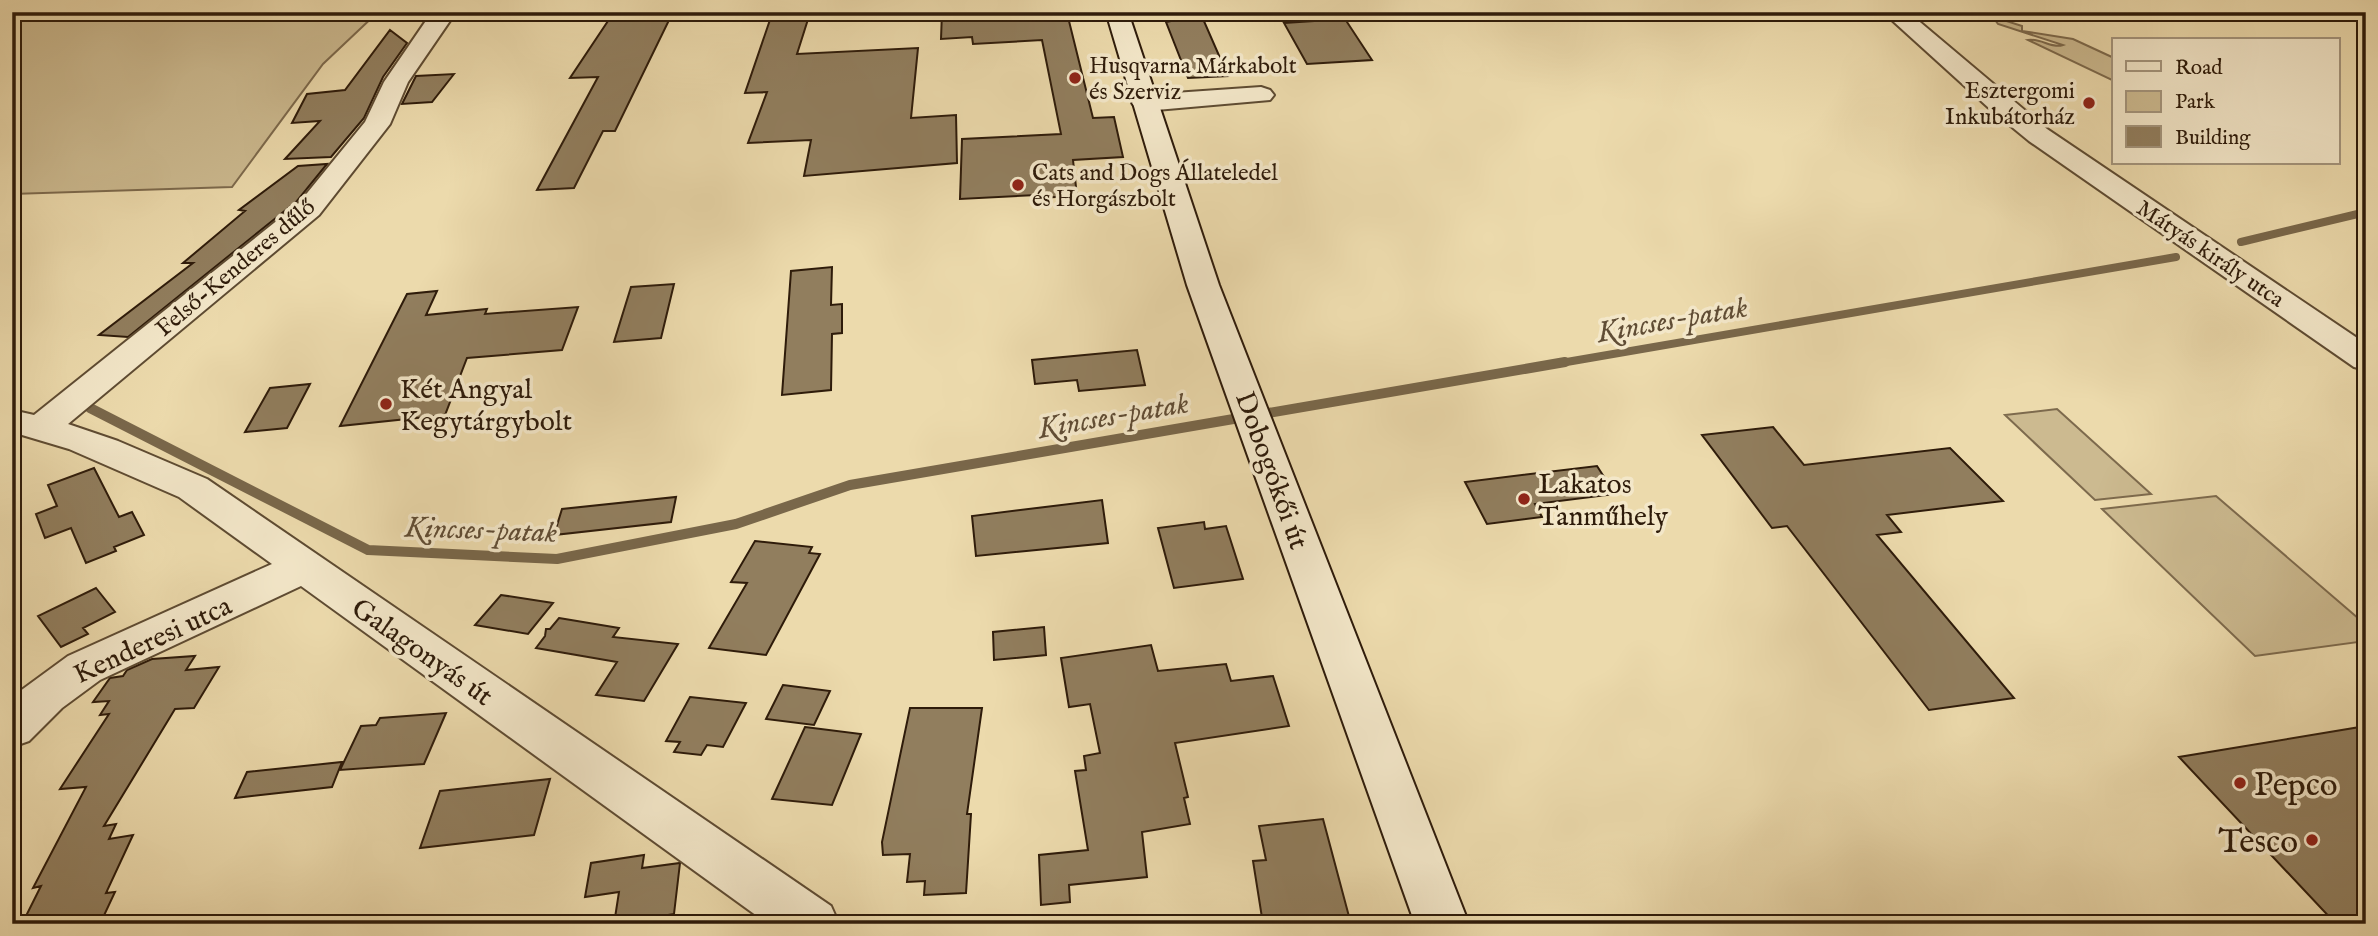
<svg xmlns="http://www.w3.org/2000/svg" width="2378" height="936" font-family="'IM FELL English',serif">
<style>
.green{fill:#ccba90;stroke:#7d6a4d;stroke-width:2}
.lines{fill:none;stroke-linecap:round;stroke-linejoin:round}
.stream-far1{stroke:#79674a;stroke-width:8}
.stream{stroke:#79674a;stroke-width:10}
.building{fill:#917e5e;stroke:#2e1b0a;stroke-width:2}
.street-casing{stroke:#5e4b32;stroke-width:4}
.secondary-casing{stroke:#2e1b0a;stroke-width:4}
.street{fill:#f3e7c9;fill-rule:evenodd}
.secondary{fill:#f3e7c9;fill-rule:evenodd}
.poi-dot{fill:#8f2418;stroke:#f3e7c9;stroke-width:2.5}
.labels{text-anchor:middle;stroke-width:7;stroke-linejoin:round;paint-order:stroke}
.far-poi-label{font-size:23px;fill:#2e1b0a;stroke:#f3e7c9;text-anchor:start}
.far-street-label{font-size:23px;fill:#2e1b0a;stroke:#f3e7c9}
.poi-label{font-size:28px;fill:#2e1b0a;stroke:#f3e7c9;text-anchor:start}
.street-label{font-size:28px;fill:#2e1b0a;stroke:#f3e7c9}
.water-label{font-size:30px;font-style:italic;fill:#604d35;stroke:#f3e7c9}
.near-poi-label{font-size:33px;fill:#2e1b0a;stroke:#f3e7c9;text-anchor:start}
</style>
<rect width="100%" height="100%" fill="#ecdaac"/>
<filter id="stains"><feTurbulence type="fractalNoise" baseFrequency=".00286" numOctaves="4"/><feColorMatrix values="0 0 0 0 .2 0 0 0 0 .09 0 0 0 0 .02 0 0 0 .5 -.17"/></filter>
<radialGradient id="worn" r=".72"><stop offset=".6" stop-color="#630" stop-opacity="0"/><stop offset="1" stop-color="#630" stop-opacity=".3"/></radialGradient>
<path class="green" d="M12 12H378L323 64 232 187 12 194Z
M1990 13 2025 18 1999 16 2000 19 2022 26V31L2073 39 2114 58V81L2028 40C2041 38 2052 49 2063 45L1998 24Z
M2057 409 2151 494 2095 500 2005 415Z
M2216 496 2366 625V641L2255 656 2102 509Z"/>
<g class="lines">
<path class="stream-far1" d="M2241 242 2366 212
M1555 364 2176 257"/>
<path class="stream" d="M90 408 368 550 557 559 736 524 850 485 1565 362"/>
</g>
<path class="building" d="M614 12H673L615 131H603L574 188 537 190 598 77 570 78Z
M942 12H1048L1049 18 1068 17 1093 118 1114 117 1123 157 1073 160 1077 196 1036 198V195L960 199 962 139 1061 134 1042 40 973 44 972 37 941 39Z
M1167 12H1200L1228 76 1188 78 1166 22 1171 21Z
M810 13 797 54 918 48 911 118 956 115 957 163 804 176 811 140 748 143 767 92 745 93 772 14Z
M1345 19 1372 60 1307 64 1284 23Z
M390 30 407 43 383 77 364 118 331 157 285 159 320 121 292 123 307 94 345 90Z
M454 74 432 102 402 104 416 76Z
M327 164 297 201 128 337 99 335 193 263H183L245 211 239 210 298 166Z
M832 267 831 305 842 304V333L832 334 831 390 782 395 791 271Z
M674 284 661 338 614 342 631 287Z
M437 291 426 315 487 309 485 314 578 307 562 350 467 358 445 415 340 426 407 294Z
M1137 350 1145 385 1079 391 1077 380 1035 384 1032 360Z
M310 384 287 428 245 432 270 388Z
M1773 427 1804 465 1950 448 2003 501 1887 515 1901 532 1877 535 2014 698 1929 710 1787 526 1772 528 1702 435Z
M1597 466 1615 494 1535 504 1542 517 1487 524 1465 482Z
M94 468 119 517 132 512 144 535 114 547 116 551 86 563 71 528 45 538 36 514 57 506 48 485Z
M676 497 671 522 554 535 562 509Z
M1102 500 1108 543 976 556 972 516Z
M1204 522 1205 529 1226 526 1243 579 1174 588 1158 528Z
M755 541 812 547 809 553 820 554 766 655 709 648 747 583 731 582Z
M96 588 115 612 83 628 88 634 61 647 38 616Z
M501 595 553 603 528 634 475 625Z
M559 618 619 628 613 637 678 644 644 701 596 695 617 662 536 648 545 636 546 629H550Z
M1044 627 1046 655 994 660 993 632Z
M1151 645 1158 671 1226 664 1231 681 1273 676 1289 726 1175 743 1188 797 1184 798 1190 824 1142 832 1147 877 1069 885 1070 902 1041 905 1039 855 1088 850 1075 771 1086 770 1084 756 1100 753 1090 704 1069 707 1061 658Z
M195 656 186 670 219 667 194 708 175 709 104 826 116 824 109 839 133 835 106 893 115 892 100 924H22L41 886 33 888 86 787 60 789 109 714 100 715 109 701 93 702 110 678 123 676 127 670 152 659Z
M783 685 830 691 814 725 766 719Z
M690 697 746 703 723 747 707 745 701 755 674 752 680 742 666 741Z
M910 708H982L967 814H971L966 893 924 895 925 881 907 882 910 854 883 855 882 842Z
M446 713 424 764 340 770 361 726 376 725 380 718Z
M2366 726V924H2336L2179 757Z
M805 727 861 734 832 805 772 799Z
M342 762 332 787 235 798 247 772Z
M550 779 534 835 420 848 440 791Z
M1323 819 1351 924H1263L1253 861 1266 860 1259 826Z
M644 855 642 868 680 863 674 914 614 924 619 892 585 897 591 863Z"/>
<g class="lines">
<g class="street-casing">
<path id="street" d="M432 12H456L408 82 390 124 319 215 68 424 118 441 207 479 831 906 839 924H768L301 586 100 680 62 708 29 741 12 747V697L68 656 272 564 179 497 69 449 12 432V410L34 415 299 203 365 122 384 82Z
M1883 12H1908L2047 129 2366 344V370L2354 367 2029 141 1990 109Z
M1261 87 1270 90 1274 95 1270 100 1145 111 1136 108 1132 103 1136 98 1145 95Z"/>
</g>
<g class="secondary-casing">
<path id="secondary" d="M1106 12H1128L1219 285 1469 924H1415L1187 285Z"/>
</g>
<use href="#street" class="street"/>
<use href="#secondary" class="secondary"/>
</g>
<g class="poi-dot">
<circle cx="1075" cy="78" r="7"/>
<circle cx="2089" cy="103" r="7"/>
<circle cx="1018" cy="185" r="7"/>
<circle cx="386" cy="404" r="7"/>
<circle cx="1524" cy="499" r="7"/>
<circle cx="2240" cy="783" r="7"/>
<circle cx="2312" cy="840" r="7"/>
</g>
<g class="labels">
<g class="far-poi-label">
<text x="1089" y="73">Husqvarna Márkabolt<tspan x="1089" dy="26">és Szerviz</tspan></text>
<text x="2075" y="98" text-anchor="end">Esztergomi<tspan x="2075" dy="26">Inkubátorház</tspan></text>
<text x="1032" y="180">Cats and Dogs Állateledel<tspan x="1032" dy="26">és Horgászbolt</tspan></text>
</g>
<g class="far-street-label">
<text transform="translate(2211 253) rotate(34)" y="8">Mátyás király utca</text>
<text transform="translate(235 267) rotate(-40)" y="8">Felső-Kenderes dűlő</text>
</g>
<g class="poi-label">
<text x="400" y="398">Két Angyal<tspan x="400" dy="32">Kegytárgybolt</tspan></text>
<text x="1538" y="493">Lakatos<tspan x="1538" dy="32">Tanműhely</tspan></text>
</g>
<g class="street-label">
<text transform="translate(1273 470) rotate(70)" y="10">Dobogókői út</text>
<text transform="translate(152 639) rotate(-25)" y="10">Kenderesi utca</text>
<text transform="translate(423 651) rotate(35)" y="10">Galagonyás út</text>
</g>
<g class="water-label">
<text transform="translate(1672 319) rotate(-10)" y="10">Kincses-patak</text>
<text transform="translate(1113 415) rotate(-10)" y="10">Kincses-patak</text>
<text transform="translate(481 529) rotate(2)" y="10">Kincses-patak</text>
</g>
<g class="near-poi-label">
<text x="2254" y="795">Pepco</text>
<text x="2298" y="852" text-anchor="end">Tesco</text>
</g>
</g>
<rect width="2378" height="936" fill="none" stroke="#ecdaac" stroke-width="42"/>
<rect x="14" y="14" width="2350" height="908" fill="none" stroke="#2e1b0a" stroke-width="3.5"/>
<rect x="21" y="21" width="2336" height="894" fill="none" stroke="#2e1b0a" stroke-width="2"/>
<rect x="2112" y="38" width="228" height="126" fill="#f3e7c9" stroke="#a4957d" stroke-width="2"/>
<rect x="2126" y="61" width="35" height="10" fill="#f3e7c9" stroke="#a4957d" stroke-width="2"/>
<text x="2175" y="74" font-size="21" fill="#2e1b0a">Road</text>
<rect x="2126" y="91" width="35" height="21" fill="#ccba90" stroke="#a4957d" stroke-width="2"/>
<text x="2175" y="108" font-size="21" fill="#2e1b0a">Park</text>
<rect x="2126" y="126" width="35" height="21" fill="#917e5e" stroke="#a4957d" stroke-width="2"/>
<text x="2175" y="144" font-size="21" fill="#2e1b0a">Building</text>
<rect width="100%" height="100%" filter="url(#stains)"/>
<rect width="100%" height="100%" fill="url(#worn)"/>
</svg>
